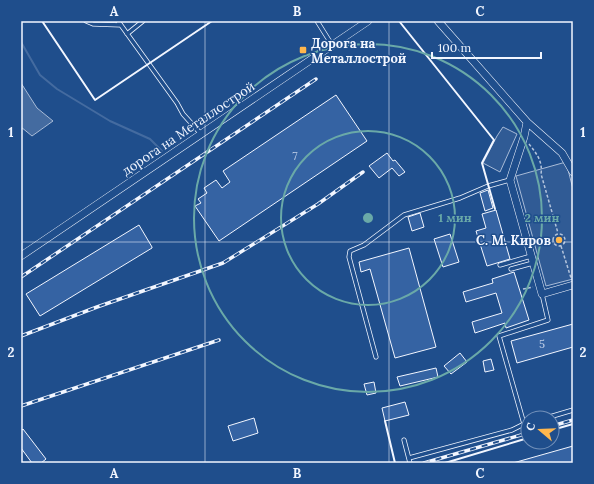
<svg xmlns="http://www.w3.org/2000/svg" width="594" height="484" font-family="Lora,serif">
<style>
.built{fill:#305b95;stroke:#a8bbd7}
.water{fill:#446ba0;stroke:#a8bbd7}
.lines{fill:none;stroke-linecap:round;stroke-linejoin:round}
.stream{stroke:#446ba0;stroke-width:2}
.building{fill:#3563a3;stroke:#f2f6ff}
.service-casing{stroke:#f2f6ff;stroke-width:5}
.minor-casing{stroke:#f2f6ff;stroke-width:8}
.path{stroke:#b3c4dc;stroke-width:1.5;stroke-dasharray:3 2;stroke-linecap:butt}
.service{stroke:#1f4e8c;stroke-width:3.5}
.minor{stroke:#1f4e8c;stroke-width:7}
.rail-casing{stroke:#f2f6ff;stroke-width:3.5}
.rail{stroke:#1f4e8c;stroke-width:2;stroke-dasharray:6;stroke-linecap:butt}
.wall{stroke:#f2f6ff;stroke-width:2}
.grid{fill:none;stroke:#f2f6ff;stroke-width:1;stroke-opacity:0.55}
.ring{fill:none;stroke:#6aa9a8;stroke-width:2}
.poi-dot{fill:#ffb74d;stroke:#1f4e8c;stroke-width:1.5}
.labels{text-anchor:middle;stroke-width:3;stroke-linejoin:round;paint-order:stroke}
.number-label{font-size:11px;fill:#c3d1e8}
.poi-label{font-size:13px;font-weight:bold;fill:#f2f6ff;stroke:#1f4e8c;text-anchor:start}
.street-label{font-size:13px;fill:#f2f6ff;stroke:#1f4e8c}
.centre{fill:#6aa9a8;stroke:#1f4e8c;stroke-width:2}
.ring-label{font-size:12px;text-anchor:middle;font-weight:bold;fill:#6aa9a8;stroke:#1f4e8c;stroke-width:3;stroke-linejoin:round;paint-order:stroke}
.neatline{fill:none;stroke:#f2f6ff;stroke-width:1.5}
.grid-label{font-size:13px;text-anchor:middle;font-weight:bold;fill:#f2f6ff}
</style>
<rect width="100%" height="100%" fill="#1f4e8c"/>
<path class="built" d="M503 127 517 134 500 172 483 163 497 136Z
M566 162 573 189V279L546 286 516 176Z"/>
<path class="water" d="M21 83 37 108 53 121 32 136 21 127Z"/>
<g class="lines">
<path class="stream" d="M21 42 40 75 57 89 110 121 150 139 162 151"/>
</g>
<path class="building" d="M336 95 367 141 219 241 195 206 201 203 198 199 207 193 204 188 216 180 222 188 230 182 223 171Z
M387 153 393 161 395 160 405 172 399 176 392 168 379 178 369 166Z
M488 190 493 208 485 211 480 193Z
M496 210 510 259 487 266 476 231 486 228 482 214Z
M420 213 424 227 412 231 408 217Z
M139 225 152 247V248L40 316 26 294Z
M450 234 459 262 443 267 434 239Z
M409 248 436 347 395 358 370 269 361 272 359 262Z
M514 272 529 320 506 328 505 323 475 333 472 322 502 313 496 293 466 302 463 292 493 283 492 279Z
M573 324V347L517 363 511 341Z
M460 353 467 362 451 374 444 366Z
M491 359 494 370 485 372 483 361Z
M436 368 438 377 400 386 397 377Z
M374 382 376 393 367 395 364 384Z
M405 402 409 415 385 421 382 408Z
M254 418 258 433 233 441 228 426Z
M23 429 46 459 41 463H32L21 448V431Z
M573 446V463H513Z"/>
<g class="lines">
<g class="service-casing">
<path id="service" d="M86 21 93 24 121 25
M118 21 177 103 183 114 201 134
M317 21 332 45
M127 34 143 21
M500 265 531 256
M511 269 533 263
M376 357 349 257 350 251 364 245 404 215 460 198 488 186 510 180
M546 418 573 410
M404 440 410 463
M409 458 512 430 524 424 499 336 548 320 542 294"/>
</g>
<g class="minor-casing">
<path id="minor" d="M438 21 527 122
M573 172 562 153 527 122 524 137 510 180 542 294 573 285
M21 256 368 21"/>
</g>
<path class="path" d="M529 144C536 153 543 161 541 174L558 233
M553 240a6 6 0 1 1 12 0a6 6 0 1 1-12 0Z
M561 246 571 278
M523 289 533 287"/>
<use href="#service" class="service"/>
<use href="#minor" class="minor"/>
<g class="rail-casing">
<path id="rail" d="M21 277 316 79
M21 336 97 307 223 263 318 204 363 172
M21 406 219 340
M552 426 573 420
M424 463 528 433"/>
</g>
<use href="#rail" class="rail"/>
<path class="wall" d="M42 21 95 100 212 21
M399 21 494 140 482 163 495 209
M385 421 395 463
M552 430 573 424
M445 463 528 438"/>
</g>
<path class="grid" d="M205 21V463M389 21V463M21 242H573"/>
<g class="ring">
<circle cx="368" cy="218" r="87"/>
<circle cx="368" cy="218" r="174"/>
</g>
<g class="poi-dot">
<rect x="299" y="46" width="8" height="8" rx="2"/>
<circle cx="559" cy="240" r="4"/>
</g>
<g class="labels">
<g class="number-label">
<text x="295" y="160">7</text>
<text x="542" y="348">5</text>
</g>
<g class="poi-label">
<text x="311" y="48">Дорога на<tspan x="311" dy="15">Металлострой</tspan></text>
<text x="551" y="245" text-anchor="end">С. М. Киров</text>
</g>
<g class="street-label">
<text transform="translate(188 128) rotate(-34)" y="5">дорога на Металлострой</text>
</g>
</g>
<circle cx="368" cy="218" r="6" class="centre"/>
<g class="ring-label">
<text x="455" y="222">1 мин</text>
<text x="542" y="222">2 мин</text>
</g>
<rect width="594" height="484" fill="none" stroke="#1f4e8c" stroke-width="44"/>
<g transform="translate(540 430) rotate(289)"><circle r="19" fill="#1f4e8c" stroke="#7391ba"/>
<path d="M0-3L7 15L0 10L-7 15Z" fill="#ffb74d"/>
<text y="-6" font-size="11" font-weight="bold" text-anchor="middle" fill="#f2f6ff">С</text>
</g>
<path d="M432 52v6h109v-6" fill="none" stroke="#f2f6ff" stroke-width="2"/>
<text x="438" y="52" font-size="12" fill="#f2f6ff" stroke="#1f4e8c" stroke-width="3" paint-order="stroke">100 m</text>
<rect x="22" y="22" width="550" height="440" class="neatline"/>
<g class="grid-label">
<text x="114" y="16">A</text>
<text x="297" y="16">B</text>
<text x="480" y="16">C</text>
<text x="11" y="137">1</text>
<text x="583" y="137">1</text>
<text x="11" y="357">2</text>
<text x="583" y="357">2</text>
<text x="114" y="478">A</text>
<text x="297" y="478">B</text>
<text x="480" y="478">C</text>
</g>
</svg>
